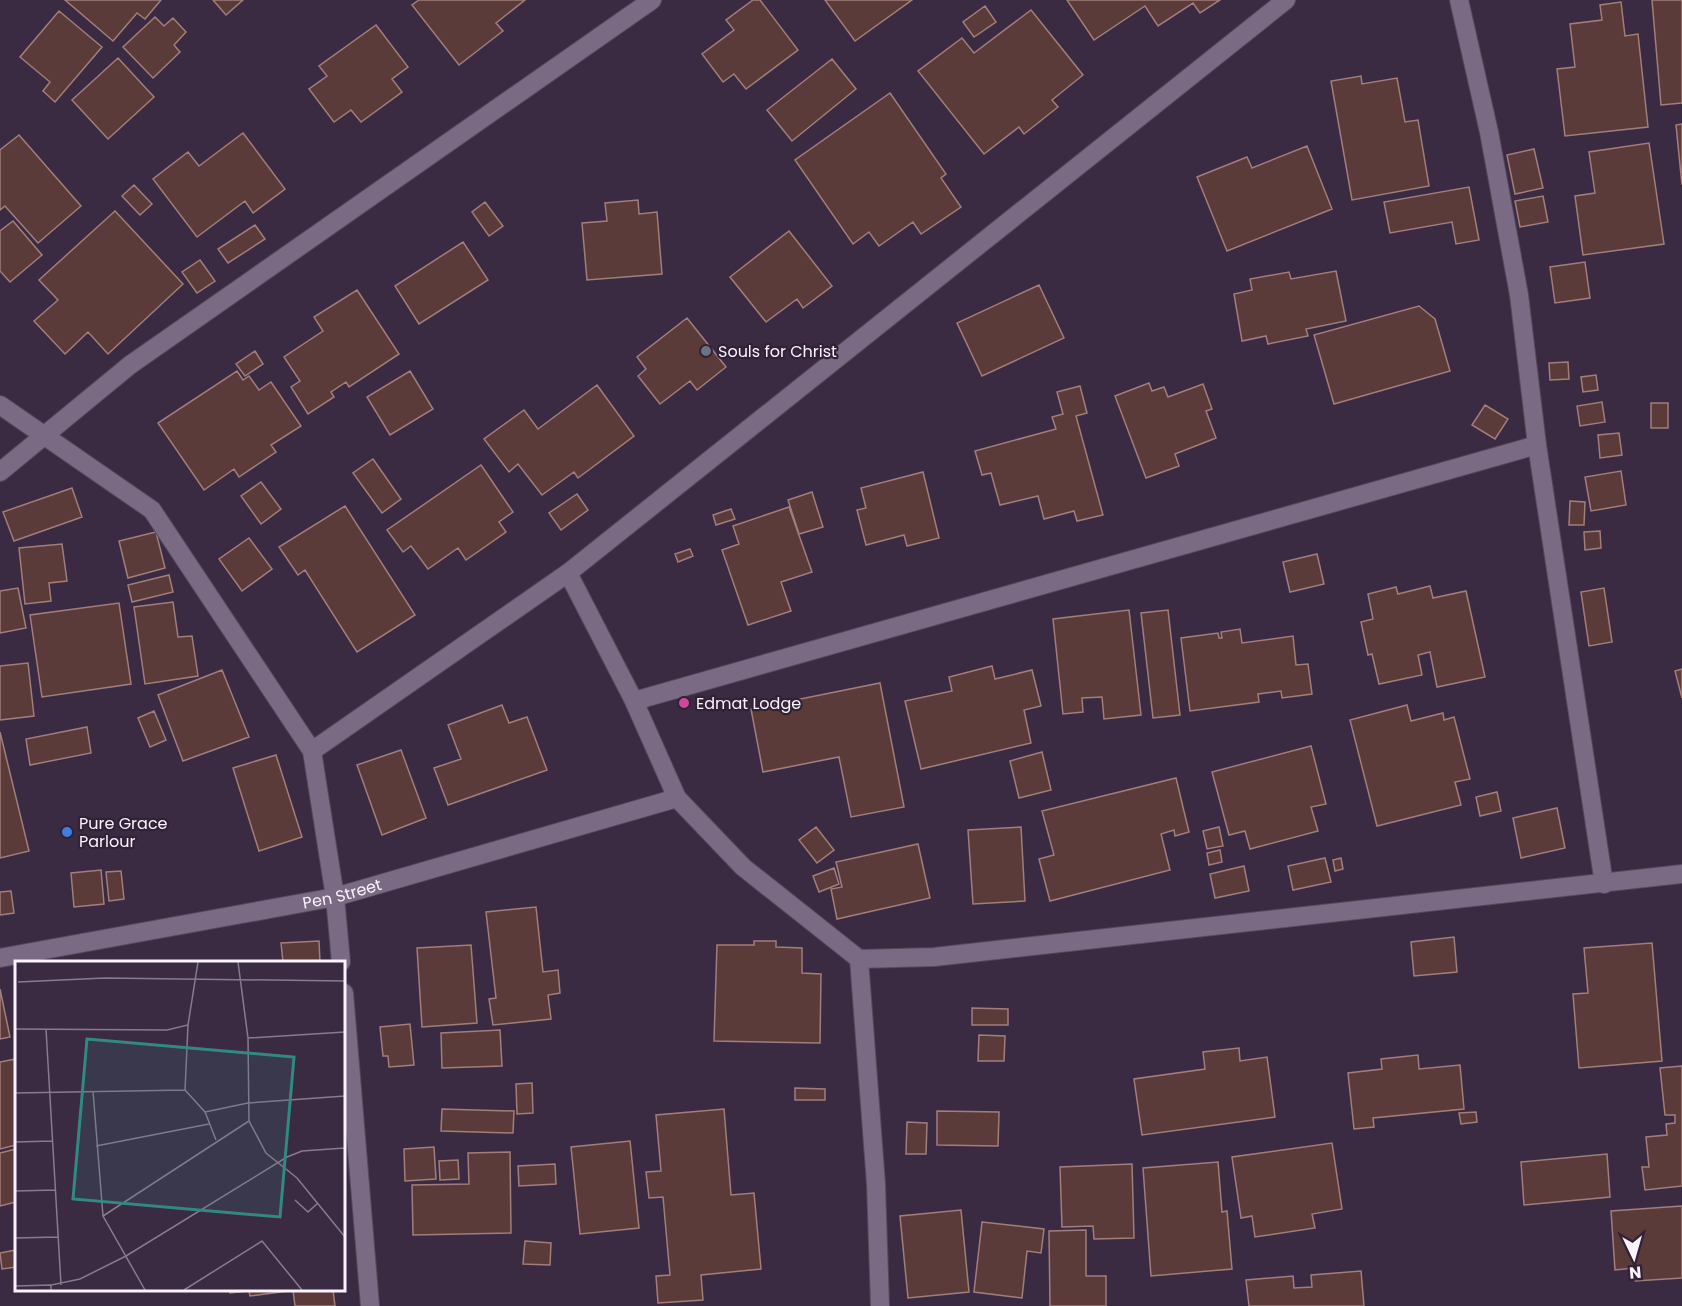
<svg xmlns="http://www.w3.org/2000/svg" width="1682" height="1306" font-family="Poppins,sans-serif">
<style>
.building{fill:#5a3b39;stroke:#a17e7b;stroke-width:1.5}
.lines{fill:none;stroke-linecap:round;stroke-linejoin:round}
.minor-casing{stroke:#56495b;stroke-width:20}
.minor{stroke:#7b6a83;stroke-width:18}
.worship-dot{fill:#6b7280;stroke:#312238;stroke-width:2}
.hotel-dot{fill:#d1479c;stroke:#312238;stroke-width:2}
.shop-dot{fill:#3f7fe0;stroke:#312238;stroke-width:2}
.labels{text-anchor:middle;stroke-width:4.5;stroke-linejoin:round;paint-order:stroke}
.poi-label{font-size:16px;fill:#faf2fd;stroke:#312238;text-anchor:start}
.street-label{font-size:16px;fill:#faf2fd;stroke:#312238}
.inset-road{fill:none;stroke:#877b8d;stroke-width:1.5}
.view{fill:#328983;fill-opacity:0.15;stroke:#328983;stroke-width:3}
.inset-edge{fill:none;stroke:#faf2fd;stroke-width:3}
</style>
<rect width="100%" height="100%" fill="#3b2b42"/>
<path class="building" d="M65 0H161L145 19 137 13 113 41Z
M213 0H243L226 15Z
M419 0H525L496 23 503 31 459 65 412 5Z
M753 0H760L798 50 746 89 734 74 723 82 702 54 734 30 726 20Z
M825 0H912L855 41Z
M1067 0H1220L1200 13 1193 3 1158 26 1145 6 1094 40Z
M1652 0H1682V103L1661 105Z
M1621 2 1625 36 1638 34 1648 127 1565 136 1557 69 1575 67 1570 24 1602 20 1600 5Z
M985 6 996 22 974 37 963 22Z
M1031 10 1083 75 1052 100 1058 107 1024 134 1019 127 984 154 918 71 962 38 974 53Z
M59 11 102 47 55 102 43 91 50 82 20 57Z
M155 17 164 26 173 18 186 32 174 45 180 52 153 78 123 47Z
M376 25 408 67 392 79 402 92 361 122 351 110 334 122 309 89 327 76 319 66Z
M118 58 154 97 108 139 72 100Z
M832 59 856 89 792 141 767 110Z
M1361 76 1362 84 1397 78 1405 122 1418 120 1429 186 1352 200 1331 81Z
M890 93 946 174 941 178 961 207 921 234 913 222 879 246 869 232 853 244 795 160Z
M1682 124V185L1676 125Z
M243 133 285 189 253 213 245 201 197 237 153 179 188 152 199 166Z
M19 135 81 206 38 243 5 206 0 210V150Z
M1649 143 1664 244 1583 255 1575 196 1595 193 1589 152Z
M1307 146 1332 209 1227 251 1197 177 1247 157 1252 168Z
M1534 149 1543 188 1515 194 1507 155Z
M134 185 152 204 140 215 122 196Z
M1469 187 1479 240 1456 244 1452 222 1390 233 1384 202Z
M1543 196 1548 222 1520 227 1515 201Z
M638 200 639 214 657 212 662 274 587 280 582 223 607 221 605 203Z
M485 202 503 226 489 236 472 212Z
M115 211 183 284 108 354 88 332 65 354 34 321 58 300 39 280Z
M13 221 42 255 10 282 0 271V231Z
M255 225 265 239 228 263 218 249Z
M789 231 832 286 803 308 797 299 766 322 730 277Z
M463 242 488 280 419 324 395 286Z
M200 260 215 281 197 293 182 272Z
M1585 262 1590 298 1555 303 1550 267Z
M1336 271 1346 321 1306 329 1308 336 1268 344 1266 336 1242 341 1234 294 1252 290 1250 279 1289 272 1291 279Z
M1039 285 1064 338 982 376 957 323Z
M357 290 399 354 349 387 346 382 331 392 334 397 308 414 291 387 300 381 284 357 323 331 314 317Z
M1419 306 1435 319 1450 371 1334 404 1314 335Z
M687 318 726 367 697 390 690 381 660 404 638 376 646 369 637 357Z
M255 351 263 364 245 376 236 364Z
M1568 362 1569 379 1550 380 1549 363Z
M237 371 243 380 249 376 259 390 271 382 301 426 271 445 276 452 239 477 234 469 204 490 158 423Z
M410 371 433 409 390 435 367 397Z
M1596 375 1598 390 1583 392 1581 377Z
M1149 383 1152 391 1164 387 1168 397 1203 384 1212 409 1206 411 1216 438 1175 454 1179 466 1146 478 1115 396Z
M597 385 634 436 578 478 574 472 542 495 518 464 509 472 484 439 524 410 538 429Z
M1080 386 1087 413 1076 416 1103 515 1077 521 1074 511 1044 519 1038 496 1000 505 991 473 982 475 975 451 1056 429 1052 417 1063 414 1057 392Z
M1602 402 1605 422 1580 426 1577 406Z
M1651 403H1668V428H1651Z
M1485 405 1508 419 1495 439 1472 425Z
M1619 433 1622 455 1600 458 1598 435Z
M373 459 401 499 382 513 353 473Z
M481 465 513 512 499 522 506 532 466 560 458 548 428 569 411 546 403 552 387 530Z
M1621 471 1626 505 1591 511 1585 477Z
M923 472 939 538 907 546 904 535 866 545 857 510 866 508 861 488Z
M261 482 281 509 261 524 241 496Z
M72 488 82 517 14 541 3 512Z
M812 492 823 527 799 534 788 500Z
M577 494 588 510 561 530 549 513Z
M1570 501 1585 502 1584 525H1569Z
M345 506 415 615 357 652 305 570 298 575 279 547Z
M789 507 812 572 781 582 791 611 748 625 722 550 739 544 733 526Z
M731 509 735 519 716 525 713 515Z
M1600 531 1601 548 1585 550 1584 532Z
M156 532 165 568 128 578 119 541Z
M249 538 272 569 242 591 219 559Z
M62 544 67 581 49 583 51 601 25 604 19 548Z
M690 549 693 556 678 562 675 554Z
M1317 554 1324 584 1290 592 1283 562Z
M169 575 173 592 132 602 128 585Z
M1430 586 1433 598 1466 591 1485 677 1437 687 1430 652 1418 655 1422 675 1379 684 1372 654 1368 655 1361 622 1373 619 1368 594 1396 587 1398 594Z
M18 588 26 628 0 633V591Z
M1604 588 1612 642 1589 646 1581 592Z
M173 602 178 637 192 636 198 676 145 684 134 607Z
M119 603 131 684 42 697 30 615Z
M1129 610 1141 715 1104 719 1102 697 1082 698 1083 712 1063 714 1053 619Z
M1168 610 1180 715 1153 718 1141 613Z
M1240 629 1242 643 1293 636 1296 665 1308 664 1312 694 1282 698 1281 691 1258 694 1259 702 1190 711 1181 638 1218 633 1219 638H1222L1221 632Z
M28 663 34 716 0 720V666Z
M992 666 995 679 1032 670 1041 706 1024 710 1031 743 921 769 905 701 952 691 949 677Z
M1682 669V698L1675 671Z
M222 670 249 737 183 761 158 695Z
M880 683 904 807 851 817 839 757 763 772 751 709Z
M502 705 509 723 527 717 547 770 448 805 434 768 461 759 448 725Z
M1407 705 1411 721 1443 713 1444 720 1454 717 1470 779 1455 782 1461 805 1377 826 1350 720Z
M154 711 166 740 150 747 138 718Z
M87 727 91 753 30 765 26 739Z
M0 732 29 851 0 858Z
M1311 746 1326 804 1311 807 1318 831 1250 849 1245 831 1229 835 1212 772Z
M401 750 426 818 382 835 357 765Z
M1042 752 1051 790 1019 798 1010 761Z
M276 755 302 837 259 851 233 768Z
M1176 778 1189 832 1175 836 1174 830 1161 834 1170 870 1050 901 1039 859 1054 855 1042 811Z
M1497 792 1501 811 1480 816 1476 797Z
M1557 808 1565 848 1521 858 1513 818Z
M816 827 834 850 817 863 799 840Z
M1021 827 1025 901 973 904 968 830Z
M1219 827 1223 846 1207 849 1203 831Z
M918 844 930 898 837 919 831 889 842 887 836 862Z
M1220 850 1222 862 1209 865 1207 853Z
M1325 858 1331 882 1293 890 1288 866Z
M1341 858 1343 869 1335 871 1333 860Z
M1244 866 1249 891 1215 898 1210 874Z
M834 868 839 884 819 892 813 876Z
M101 870 104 904 74 907 71 873Z
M121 871 124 899 109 901 106 872Z
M11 891 14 913 0 915V892Z
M536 907 543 972 558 970 560 993 548 995 551 1019 493 1025 489 999 496 998 486 912Z
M1454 937 1457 972 1414 976 1411 942Z
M319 941 320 962H283L281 943Z
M754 941H776V947L802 948V973L821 974 820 1043 714 1041 717 945H754Z
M1652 943 1662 1061 1579 1068 1573 994 1588 993 1584 948Z
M471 945 477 1023 422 1027 417 948Z
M0 989 10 1037 0 1039Z
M972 1008 1008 1009V1025H972Z
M410 1024 414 1065 389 1067 388 1056H383L380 1027Z
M500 1030 502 1066 442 1068 441 1033Z
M979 1035 1005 1036 1004 1061H978Z
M1239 1048 1240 1061 1267 1057 1275 1117 1142 1135 1134 1079 1205 1069 1203 1052Z
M1418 1055 1419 1069 1460 1065 1464 1109 1373 1118 1374 1127 1354 1129 1348 1073 1382 1069 1381 1059Z
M16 1059V1145L0 1149V1062Z
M1682 1066V1186L1645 1190 1642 1167H1649L1646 1137 1667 1135 1666 1124 1675 1123V1115H1665L1660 1068Z
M532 1083 533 1113 517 1114 516 1084Z
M795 1088 825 1089V1100H795Z
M442 1109 514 1111 513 1133 441 1131Z
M724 1109 731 1195 754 1193 761 1269 701 1275 703 1300 658 1303 656 1276 670 1275 663 1197 649 1198 646 1172 661 1171 656 1115Z
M937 1111 999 1112 998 1146 937 1145Z
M1476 1112 1477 1122 1461 1124 1459 1113Z
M907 1122 927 1123 926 1154H906Z
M630 1141 639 1228 580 1234 571 1147Z
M1332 1143 1342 1209 1312 1214 1315 1228 1255 1237 1252 1216 1241 1218 1232 1157Z
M434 1147 436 1179 405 1181 404 1149Z
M16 1149V1202L0 1206V1153Z
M510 1152 511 1233 413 1235 412 1185 469 1184 468 1153Z
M1607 1154 1610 1197 1524 1205 1521 1162Z
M458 1160 459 1179 440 1180 439 1161Z
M1218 1162 1222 1212 1227 1211 1232 1269 1151 1276 1143 1168Z
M555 1164 556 1184 519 1186 518 1166Z
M1132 1164 1134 1238 1094 1239 1093 1226 1062 1227 1060 1167Z
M1682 1206V1278L1635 1281 1634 1268 1615 1270 1611 1211Z
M961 1210 969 1292 908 1298 900 1216Z
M982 1222 1044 1229 1041 1253 1027 1251 1022 1298 974 1292Z
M1086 1230V1276H1106V1306H1050L1049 1231Z
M525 1241 551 1243 550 1265 523 1264Z
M16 1250V1267L2 1269 0 1253Z
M1361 1271 1364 1306H1249L1246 1280 1293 1276 1294 1288 1312 1287 1311 1275Z
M229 1290H288V1291L250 1296 249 1291 230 1293Z
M293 1290H333L335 1306H295Z"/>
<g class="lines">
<g class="minor-casing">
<g id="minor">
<path d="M1459 0 1489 132 1519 295 1537 445 1604 884"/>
<path d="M0 405 152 510 312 751 335 897 341 962"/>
<path d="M0 472 130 365 652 0"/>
<path d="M568 573 634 701 677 798 743 867 859 959 934 957 1682 874"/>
<path d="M634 701 1537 445"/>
<path d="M312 751 568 573 1286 0"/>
<path id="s1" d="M0 958 335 897 677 798"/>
<path d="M859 959 876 1184 880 1306"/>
<path d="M344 993 370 1306"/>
</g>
</g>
<use href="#minor" class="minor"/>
</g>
<circle class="worship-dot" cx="706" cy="351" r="6"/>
<circle class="hotel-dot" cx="684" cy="703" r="6"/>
<circle class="shop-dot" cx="67" cy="832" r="6"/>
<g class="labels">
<g class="poi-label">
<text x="718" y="357">Souls for Christ</text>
<text x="696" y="709">Edmat Lodge</text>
<text x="79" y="829">Pure Grace<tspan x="79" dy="18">Parlour</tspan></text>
</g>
<g class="street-label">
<text dy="6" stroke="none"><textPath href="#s1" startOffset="348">Pen Street</textPath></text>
</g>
</g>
<g transform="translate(15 961)">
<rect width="330" height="330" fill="#3b2b42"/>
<path class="inset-road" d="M223 1 233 77 234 160 251 192 282 217 330 276M3 21 90 17 330 20M0 68 152 69 173 64 183 1M31 68 46 324M233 77 330 71M170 129 173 64M78 130 88 255 130 329M0 132 170 129 190 151 201 179M190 151 233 142 330 135M0 181 37 180M81 185 194 163M0 230 40 229M280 239 293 251 303 242M88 255 234 160M0 277 43 276M0 325 36 324M36 329V324L65 318 111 295 272 196 287 190 330 187M169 329 247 280 287 329"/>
<path class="view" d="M72 78 279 96 265 256 58 238Z"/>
<rect width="330" height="330" class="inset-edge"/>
</g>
<g transform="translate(1634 1258) rotate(175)" stroke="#312238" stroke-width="4.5" paint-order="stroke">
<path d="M0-4.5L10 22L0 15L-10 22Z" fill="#faf2fd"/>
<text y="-9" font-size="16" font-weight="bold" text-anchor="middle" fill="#faf2fd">N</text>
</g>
</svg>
